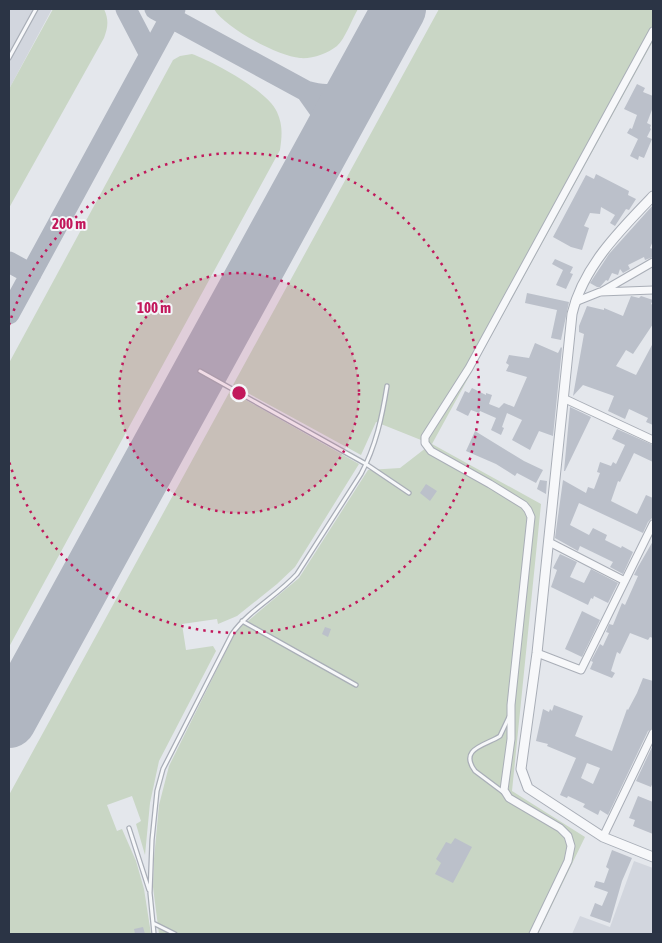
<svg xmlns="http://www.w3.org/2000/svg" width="662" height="943" font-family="'Asap Condensed',sans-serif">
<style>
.built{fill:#d2d6de}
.green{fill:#c9d6c5}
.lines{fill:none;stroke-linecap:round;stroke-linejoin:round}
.taxiway{stroke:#b0b6c1;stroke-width:21}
.runway{stroke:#b0b6c1;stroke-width:54}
.building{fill:#bbc0ca;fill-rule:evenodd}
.service-casing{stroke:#a9aeb7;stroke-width:5.5}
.minor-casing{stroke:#a9aeb7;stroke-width:9}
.tertiary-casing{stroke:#a9aeb7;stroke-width:11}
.service{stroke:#f7f8fa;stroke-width:3}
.minor{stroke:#f7f8fa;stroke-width:7}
.tertiary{stroke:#f7f8fa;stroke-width:9}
.ring{fill:none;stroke:#c2185b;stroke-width:2.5;stroke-dasharray:2.5 5}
.centre{fill:#c2185b;stroke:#f4f6f9;stroke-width:2.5}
.ring-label{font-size:15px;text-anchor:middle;font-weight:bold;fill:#c2185b;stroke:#f4f6f9;stroke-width:4;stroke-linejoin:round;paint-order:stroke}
</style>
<rect width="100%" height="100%" fill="#e4e7ec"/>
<path class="built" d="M9 9H52L9 89Z
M634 861 653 868V934H572L580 916 610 927Z"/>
<path class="green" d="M53 9H104C109 20 108 27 104 38L9 208V89Z
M214 9H358C352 19 345 39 337 46 327 54 312 59 300 58 278 56 225 28 214 9Z
M439 9H653V41L432 444 541 504 512 791 585 837 538 934H159L153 887 154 859 159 805 169 766 236 631 299 578 368 470 400 468 431 444 376 422 361 455 233 385Z
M192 54C214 62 268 91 277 112 283 125 282 136 280 150L9 647V363L173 60 180 56Z
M230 391 359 464 295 567 277 584 237 616 218 624 217 619 182 624 186 650 213 646 216 651 159 761 150 803 145 855 136 824 141 821 132 796 107 805 117 831 122 829 136 861 144 889 151 934H9V795Z"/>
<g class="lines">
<path class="taxiway" d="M126 9 150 55
M155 9 306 91 323 115 326 129 325 143
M306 91C330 98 336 94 358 84
M9 262 31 274
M9 314 175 9"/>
<path class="runway" d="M9 721 399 9"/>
</g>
<path class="building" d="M637 84 645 88 643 92 653 96V107L647 123 651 125 650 128 651 129 647 137 652 139 644 158 639 156 638 160 630 156 638 139 627 133 630 128 632 129 637 115 624 109Z
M596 174 629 191 628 195 636 199 629 210 626 209 615 226 610 223 615 215 601 207 600 214 590 213 584 226 589 228 582 250 571 247 553 237 586 175 594 179Z
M653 205V241L650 248 653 249V257L645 260 644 257 628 265 630 269 623 273 620 269 618 275 612 273 608 281 606 280 600 287H597L590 283 609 254Z
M555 259 573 267 570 273 573 274 566 289 556 285 563 270 552 264Z
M527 293 569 302 561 340 551 338 557 310 525 303Z
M631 296 639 298 641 296 653 300 651 304 653 305V324L633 354 626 350 616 366 636 375 653 343V425L646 422 648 418 629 409 625 419 608 411 614 396 583 385 573 396 584 334 579 332V326L587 306 604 310V308L623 316Z
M535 343 558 353 561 347 562 348 553 436 539 431 530 450 512 440 522 420 507 413 502 427 504 428 501 435 491 430 496 418 480 411 479 413 471 410 468 416 456 410 465 391 469 393 472 388 486 395V393L492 395 489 404 499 408 504 403 514 407 527 377 506 371 509 365 506 363 509 355 529 358Z
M570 407 591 417 565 471H564Z
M617 429 653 445V462L634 453 620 482 618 481 611 501 637 514 646 495 653 498V517L648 522 643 533 579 503 570 525 589 535 593 528 607 535 605 540 621 548 622 546 633 552 623 574 610 567 613 562 580 546 578 551 555 538 563 480 586 493 588 487 594 489 600 473 597 472 600 462 611 466 613 462 616 464 625 445 612 439Z
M475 431 524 461 543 470 536 483 517 473 515 476 496 464 466 451Z
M540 480 547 481 546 494 537 489Z
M426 484 437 491 430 501 420 493Z
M653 541V638L650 637 648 640 630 633 620 654 617 652 611 671 615 673 612 678 590 669 593 662 591 661 600 644 603 646 609 633 606 632 609 624 613 625 622 603 625 605 638 576 634 575 638 567Z
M560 554 577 562 570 577 584 583 591 569 618 583 608 603 594 596 593 599 591 598 588 605 551 587 557 570 553 568Z
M582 611 600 620 582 657 565 649Z
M325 627 331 629 328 637 322 634Z
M643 678 653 681V728L648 731 608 815 600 810 598 815 583 807 585 804 568 796 567 798 560 795 576 758 547 746 548 744 536 741 543 709 549 712 550 709 552 711 554 705 583 716 575 736 612 751 627 709 628 710 637 693ZM587 763 600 768 593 784 581 778Z
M653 745V782L651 787 636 781Z
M638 796 653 802V834L633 826 635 820 629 818Z
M455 838 472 847 453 883 435 874 441 863 436 859 446 842 451 844Z
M612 850 632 858 622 881 610 923 590 916 595 903 602 906 608 892 594 887 596 881 604 883 609 869 606 867Z
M143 927 145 934H135L134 929Z"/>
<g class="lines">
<g class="service-casing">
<path id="service" d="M9 58 36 9
M200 371 366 464 409 493
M242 621 356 685
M503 792 475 771C458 748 487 745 500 736L509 717
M129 828 149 890
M153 923 175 934
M154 934 150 893 152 840 157 791 163 769 232 634C249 610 277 596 297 574L361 474C376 446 382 417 387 386"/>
</g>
<g class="minor-casing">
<path id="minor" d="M601 292 653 262
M575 302 600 292 653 290
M563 398 653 440
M549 542 625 581
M537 653 581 670 653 524
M603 837 653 733
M533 934 568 861 571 846 568 836 560 828 509 798 504 790 511 739V705L531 517 528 510 524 505 490 484 431 451 425 443V437L469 368 653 31"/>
</g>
<g class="tertiary-casing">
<path id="tertiary" d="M653 196C620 230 583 267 572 314L537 653 521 769 528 788 603 837 653 857"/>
</g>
<use href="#service" class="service"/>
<use href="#minor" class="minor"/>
<use href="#tertiary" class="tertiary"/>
</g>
<circle cx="239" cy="393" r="120" fill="#c2185b" fill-opacity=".12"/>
<g class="ring">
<circle cx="239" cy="393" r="120"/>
<path d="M9 325A240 240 0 1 1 9 461"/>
</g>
<circle cx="239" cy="393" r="8" class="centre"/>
<g class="ring-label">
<text x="69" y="229">200 m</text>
<text x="154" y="313">100 m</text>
</g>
<rect width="662" height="943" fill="none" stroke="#2b3445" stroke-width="20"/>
</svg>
